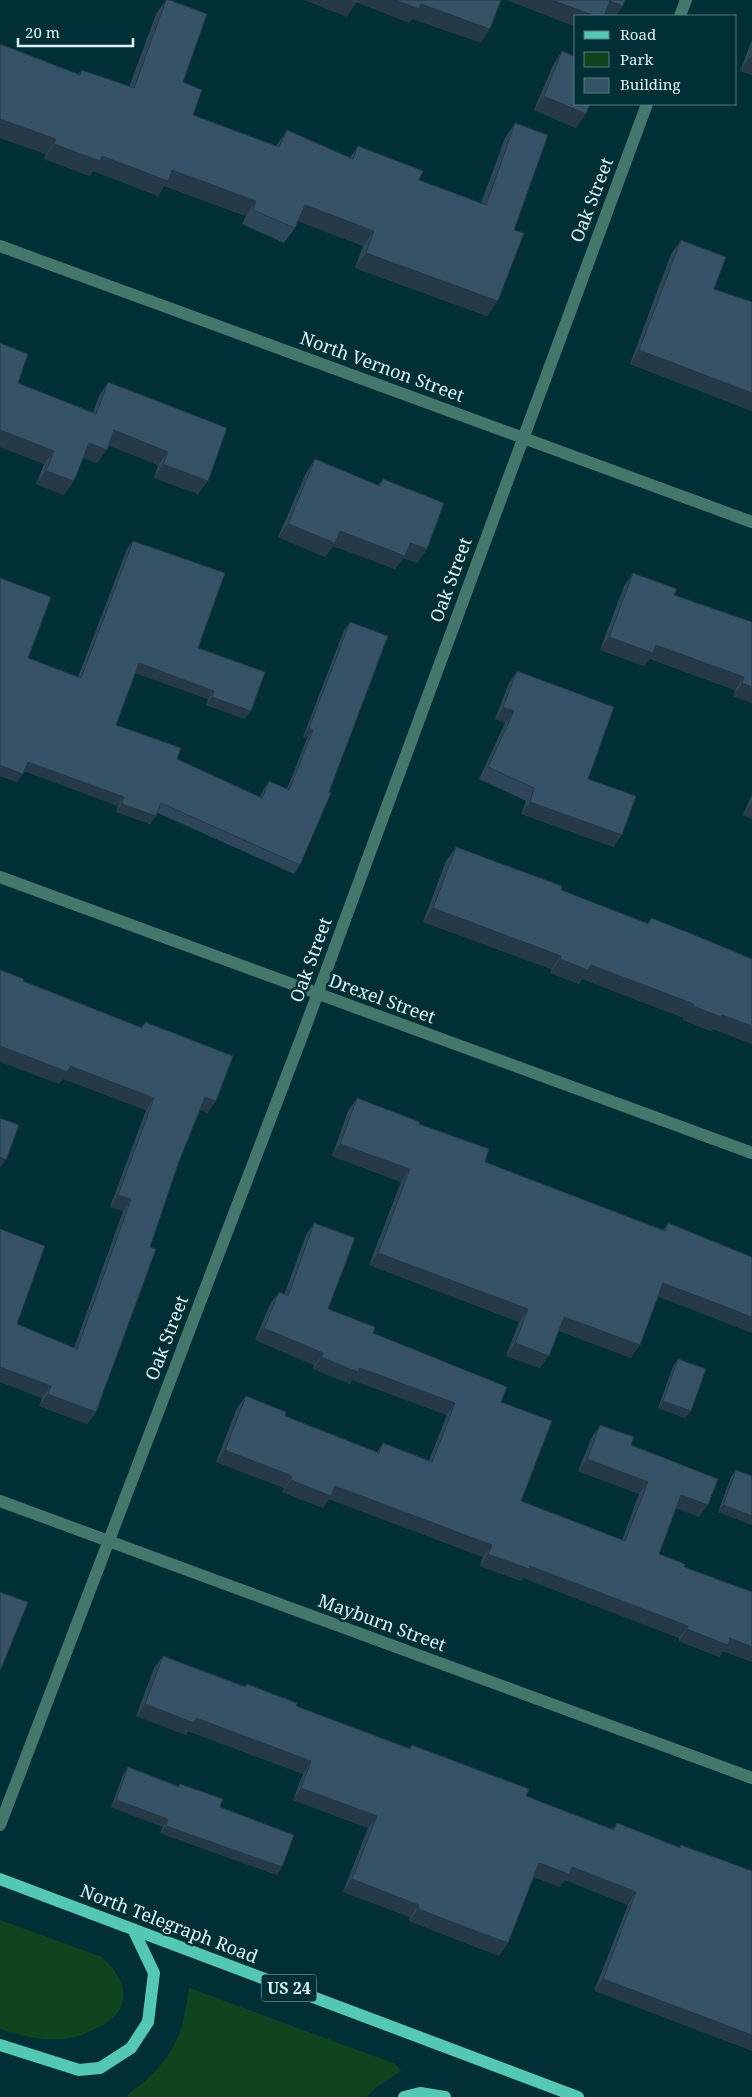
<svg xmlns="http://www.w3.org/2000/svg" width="752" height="2097" font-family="'Noto Serif',serif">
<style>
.green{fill:#10441e}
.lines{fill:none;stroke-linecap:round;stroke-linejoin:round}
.minor{stroke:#45786d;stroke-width:12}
.major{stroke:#54c8b2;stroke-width:12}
.wall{fill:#2e4758}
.shaded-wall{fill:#253947}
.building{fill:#355266;stroke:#253947}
.labels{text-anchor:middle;stroke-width:5;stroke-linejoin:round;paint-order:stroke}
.shield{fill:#002f35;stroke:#9bb8bd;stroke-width:1}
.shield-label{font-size:16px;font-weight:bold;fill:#ddf3f7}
.street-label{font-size:18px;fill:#ddf3f7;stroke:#002f35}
</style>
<rect width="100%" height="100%" fill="#002f35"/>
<path class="green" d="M0 1920 102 1957C132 1984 132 2014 93 2030 86 2033 78 2037 71 2038 46 2042 24 2037 0 2029Z
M189 1988 396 2064 401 2071 377 2087 366 2097H126C132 2090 141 2085 147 2079 179 2048 183 2030 189 1988Z"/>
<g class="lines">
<path class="minor" d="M680 16 686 0
M0 246 752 522
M0 877 752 1153
M0 1501 752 1778
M0 1825 302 1036 647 104"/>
<path class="major" d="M0 1879 578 2097
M0 2045 79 2070 100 2068 131 2048 148 2022 154 1973 133 1929
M404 2097 420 2093 445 2097"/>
</g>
<path class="wall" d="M166 0 183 82 193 115 276 146 287 130 350 158 358 146 419 180 481 203 505 138 515 123 514 230 487 316 355 268 363 246 298 221 295 228 284 243 242 224 246 216 164 186 158 196 93 171 90 176 44 159 46 154 0 138V44L78 74 82 70 129 87 156 14Z
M752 40V75L740 71Z
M562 51 576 128 534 110 553 65Z
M681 240 714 289 752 302V411L630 364 671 254Z
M0 343 18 383 93 412 99 396 108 382 208 481 198 494 154 478 158 465 108 445 107 450 97 463 83 458 64 495 36 484 44 464 0 447Z
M315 459 378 485 383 479 427 549 417 563 403 558 395 569 333 546 325 557 278 537 306 473Z
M133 541 198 648 245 719 206 705 208 699 135 673 116 725 177 759 260 797 263 790 269 781 287 789 307 738 303 737 344 630 350 622 300 865 294 874 158 813 156 816 150 824 116 812 118 806 24 771 17 782 0 776V578L28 658 78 677 127 549Z
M633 573 674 595 752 622V703L733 696 735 690 650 659 644 666 600 650 624 586Z
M517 671 588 779 614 847 521 814 526 801 479 779 505 723 495 719 509 683Z
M752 794V819L743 815Z
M456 847 561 890 647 924 651 918 752 959V1044L713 1029 711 1031 683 1020 684 1018 582 979 579 984 550 973 551 969 423 922 446 861Z
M23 981 141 1027 145 1022 216 1101 207 1113 200 1110 178 1164 150 1247 96 1412 87 1424 39 1406 42 1398 0 1382V1229L17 1324 74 1348 123 1211 110 1207 146 1110 63 1079 59 1084Z
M357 1098 419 1124 485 1162 663 1230 668 1223 752 1257V1333L658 1296 631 1358 559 1331 540 1368 506 1356 519 1322 369 1265 401 1182 332 1156 348 1111Z
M314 1223 328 1309 501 1402 521 1501 622 1540 639 1494 578 1471 592 1437 600 1425 631 1445 699 1517 676 1508 659 1554 684 1567 752 1592V1662L723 1651 719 1657 679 1641V1638L523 1578 521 1581 480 1566 483 1557 329 1499 323 1508 282 1492 284 1488 216 1462 237 1408 246 1396 285 1416 377 1452 383 1443 429 1460 447 1415 352 1380 350 1384 313 1369 314 1365 255 1340 270 1304 279 1292 284 1295 306 1235Z
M678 1359 691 1411 685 1418 658 1408 673 1366Z
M736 1470 752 1476V1525L718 1512 731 1477Z
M163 1656 245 1686 247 1684 296 1706 409 1748 412 1745 526 1796 612 1830 617 1823 680 1847 681 1845 752 1871 594 1991 628 1905 565 1880 560 1887 534 1877 499 1956 409 1921 410 1917 343 1892 368 1828 293 1800 303 1774 188 1731 186 1735 136 1716 154 1668Z
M128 1767 179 1786 180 1784 220 1807 277 1875 160 1833 163 1827 111 1807 123 1775Z"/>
<path class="shaded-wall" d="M304 0H349L356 3 347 17Z
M354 0H395L421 4 490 29 481 43 412 19 409 23 353 1Z
M506 0H552L595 16H576V27Z
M610 1 623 6 616 16H604Z
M750 57 752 58V75L740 71Z
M544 96 586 114 576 128 534 110Z
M0 119 56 139 46 154 0 138Z
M54 144 102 156 172 170 256 201 246 216 164 186 158 196 93 171 90 176 44 159Z
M305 205 374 231 363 246 295 220Z
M366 253 498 301 487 316 355 268Z
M639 350 752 393V411L630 364Z
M0 430 54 451 44 464 0 447Z
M114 430 168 452 158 465 104 444Z
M89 443 107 450 97 463 79 456Z
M163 464 208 481 198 494 154 478Z
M46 471 74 481 64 495 36 484Z
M288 524 340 531 410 543 427 549 417 563 403 558 395 569 333 546 325 557 278 537Z
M609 637 656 645 744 677 735 690 650 659 644 666 600 650Z
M139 663 214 691 208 699 133 672Z
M742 683 752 687V703L733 696Z
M212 697 251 711 245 719 206 705Z
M503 707 514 711 505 723 495 719Z
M309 728 313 730 307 738 303 737Z
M28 762 124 797 118 806 22 770Z
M0 765 23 774 17 782 0 776Z
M530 802 622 835 614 847 521 814Z
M752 803V819L743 815Z
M122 804 156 816 150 824 116 812Z
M433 908 561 956 551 969 423 922Z
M560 959 591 965 694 1004 684 1018 582 979 579 984 550 973Z
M693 1006 722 1015 752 1026V1044L713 1029 711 1031 683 1020Z
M0 1046 70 1066 154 1098 146 1110 63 1079 59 1084 0 1062Z
M205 1097 216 1101 207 1113 197 1109Z
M340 1144 410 1169 401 1182 332 1156Z
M0 1157 6 1160 1 1167 0 1166Z
M118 1195 131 1199 123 1211 110 1207Z
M378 1253 528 1309 519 1322 369 1265Z
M663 1283 752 1317V1333L654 1295Z
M564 1317 640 1345 631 1358 555 1329Z
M264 1328 323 1353 314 1365 255 1340Z
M515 1343 549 1356 540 1368 506 1356Z
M321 1357 360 1368 455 1403 447 1415 352 1380 350 1384 313 1369Z
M0 1367 51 1386 42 1398 0 1382Z
M48 1394 96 1412 87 1424 39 1406Z
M663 1401 691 1411 685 1418 658 1408Z
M225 1450 292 1476 284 1488 216 1462Z
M587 1459 648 1482 639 1494 578 1471Z
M291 1480 335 1486 492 1545 483 1557 329 1499 323 1508 282 1492Z
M681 1495 708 1505 699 1517 673 1507Z
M723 1505 752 1516V1525L718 1512Z
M488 1554 530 1566 688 1626 679 1638 523 1578 521 1581 480 1566Z
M687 1629 730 1638 752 1647V1662L723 1651 719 1657 679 1641Z
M145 1704 196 1718 311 1761 303 1774 188 1731 186 1735 136 1716Z
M301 1788 377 1816 368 1828 293 1800Z
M116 1800 168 1819 163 1827 111 1807Z
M166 1826 282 1867 277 1875 160 1833Z
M539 1863 572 1867 636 1892 628 1905 565 1880 560 1887 530 1875Z
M352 1879 419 1905 410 1917 343 1892Z
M418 1909 508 1943 499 1956 409 1921Z
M603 1979 752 2035V2051L594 1991Z"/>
<path class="building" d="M166 0H170L207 14 183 82 202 90 193 115 279 147 287 130 353 159 358 146 423 171 419 180 486 205 515 123 548 135 514 230 524 233 498 301 366 253 374 231 305 205 295 228 253 210 256 201 172 170 168 181 102 156 100 161 54 144 56 139 0 119V44L80 75 82 70 134 88Z
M349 0H358L356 3Z
M395 0H501L490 29 421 4 419 9Z
M552 0H625L623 6 610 1 604 16H595Z
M562 51 576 57V104H590L586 114 544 96Z
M681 240 726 257 714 289 752 302V393L639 350Z
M0 343 28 354 18 383 96 414 108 382 227 428 208 481 163 464 168 452 114 430 107 450 89 443 74 481 46 471 54 451 0 430Z
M315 459 380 486 383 479 444 503 427 549 410 543 405 556 340 531 335 543 288 524Z
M133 541 225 573 198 648 265 672 251 711 212 697 214 691 139 663 116 725 181 748 177 759 262 798 269 781 289 790 313 730 309 728 350 622 388 636 329 792 331 793 300 865 161 803 156 816 122 804 124 797 28 762 23 774 0 765V578L51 597 28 658 81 678Z
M633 573 677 589 674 595 752 622V687L742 683 744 677 656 645 653 653 609 637Z
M517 671 614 707 588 779 636 796 622 835 530 802 534 788 488 767 514 711 503 707Z
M456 847 562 886 561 890 649 924 651 918 692 934 752 959V1026L722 1015 721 1017 693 1006 694 1004 591 965 588 970 560 959 561 956 433 908Z
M0 970 24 979 23 981 142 1028 145 1022 233 1056 216 1101 205 1097 178 1164 150 1247 156 1249 96 1412 48 1394 51 1386 0 1367V1229L45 1246 17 1324 77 1349 131 1199 118 1195 154 1098 70 1066 68 1072 0 1046Z
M357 1098 420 1122 419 1124 489 1149 485 1162 665 1231 668 1223 752 1257V1317L663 1283 640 1345 564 1317 549 1356 515 1343 528 1309 378 1253 410 1169 340 1144Z
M0 1118 19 1125 6 1160 0 1157Z
M314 1223 355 1238 328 1309 375 1327 373 1333 507 1387 501 1402 552 1421 521 1501 625 1541 648 1482 587 1459 600 1425 634 1437 631 1445 718 1479 708 1505 681 1495 659 1554 685 1564 684 1567 752 1592V1647L730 1638 728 1645 687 1629 688 1626 530 1566 529 1569 488 1554 492 1545 335 1486 331 1496 291 1480 292 1476 225 1450 246 1396 286 1412 285 1416 379 1453 383 1443 432 1462 455 1403 360 1368 358 1372 321 1357 323 1353 264 1328 279 1292 288 1296Z
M678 1359 706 1369 691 1411 663 1401Z
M736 1470 752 1476V1516L723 1505Z
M0 1592 28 1602 1 1669H0Z
M163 1656 245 1687 247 1684 297 1703 296 1706 410 1749 412 1745 529 1789 526 1796 614 1830 617 1823 680 1848 681 1845 752 1871V2035L603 1979 636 1892 572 1867 569 1874 539 1863 508 1943 418 1909 419 1905 352 1879 377 1816 301 1788 311 1761 196 1718 194 1723 145 1704Z
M128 1767 179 1787 180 1784 223 1799 220 1807 294 1835 282 1867 166 1826 168 1819 116 1800Z"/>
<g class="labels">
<rect class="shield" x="261.5" y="1974.5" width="55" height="27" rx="4"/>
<g class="shield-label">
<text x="289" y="1994">US 24</text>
</g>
<g class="street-label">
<text transform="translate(592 200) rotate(-69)" y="6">Oak Street</text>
<text transform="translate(382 367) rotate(20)" y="6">North Vernon Street</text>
<text transform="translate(451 580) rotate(-70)" y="6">Oak Street</text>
<text transform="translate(311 960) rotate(-70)" y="6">Oak Street</text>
<text transform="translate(382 999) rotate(20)" y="6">Drexel Street</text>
<text transform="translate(167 1338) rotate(-69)" y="6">Oak Street</text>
<text transform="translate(382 1623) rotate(20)" y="6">Mayburn Street</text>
<text transform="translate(169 1924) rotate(21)" y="6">North Telegraph Road</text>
</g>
</g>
<rect x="574" y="15" width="162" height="90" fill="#002f35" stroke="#587d83"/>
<rect x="584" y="31" width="25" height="8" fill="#54c8b2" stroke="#587d83"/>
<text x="620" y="40" font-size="15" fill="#ddf3f7">Road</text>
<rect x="584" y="52" width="25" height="15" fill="#10441e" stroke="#587d83"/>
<text x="620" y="65" font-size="15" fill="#ddf3f7">Park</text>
<rect x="584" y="78" width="25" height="15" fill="#355266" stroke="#587d83"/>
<text x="620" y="90" font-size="15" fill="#ddf3f7">Building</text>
<path d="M18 38v8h115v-8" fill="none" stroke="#ddf3f7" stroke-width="2.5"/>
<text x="25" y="38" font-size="15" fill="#ddf3f7" stroke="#002f35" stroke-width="4" paint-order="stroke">20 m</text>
</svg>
